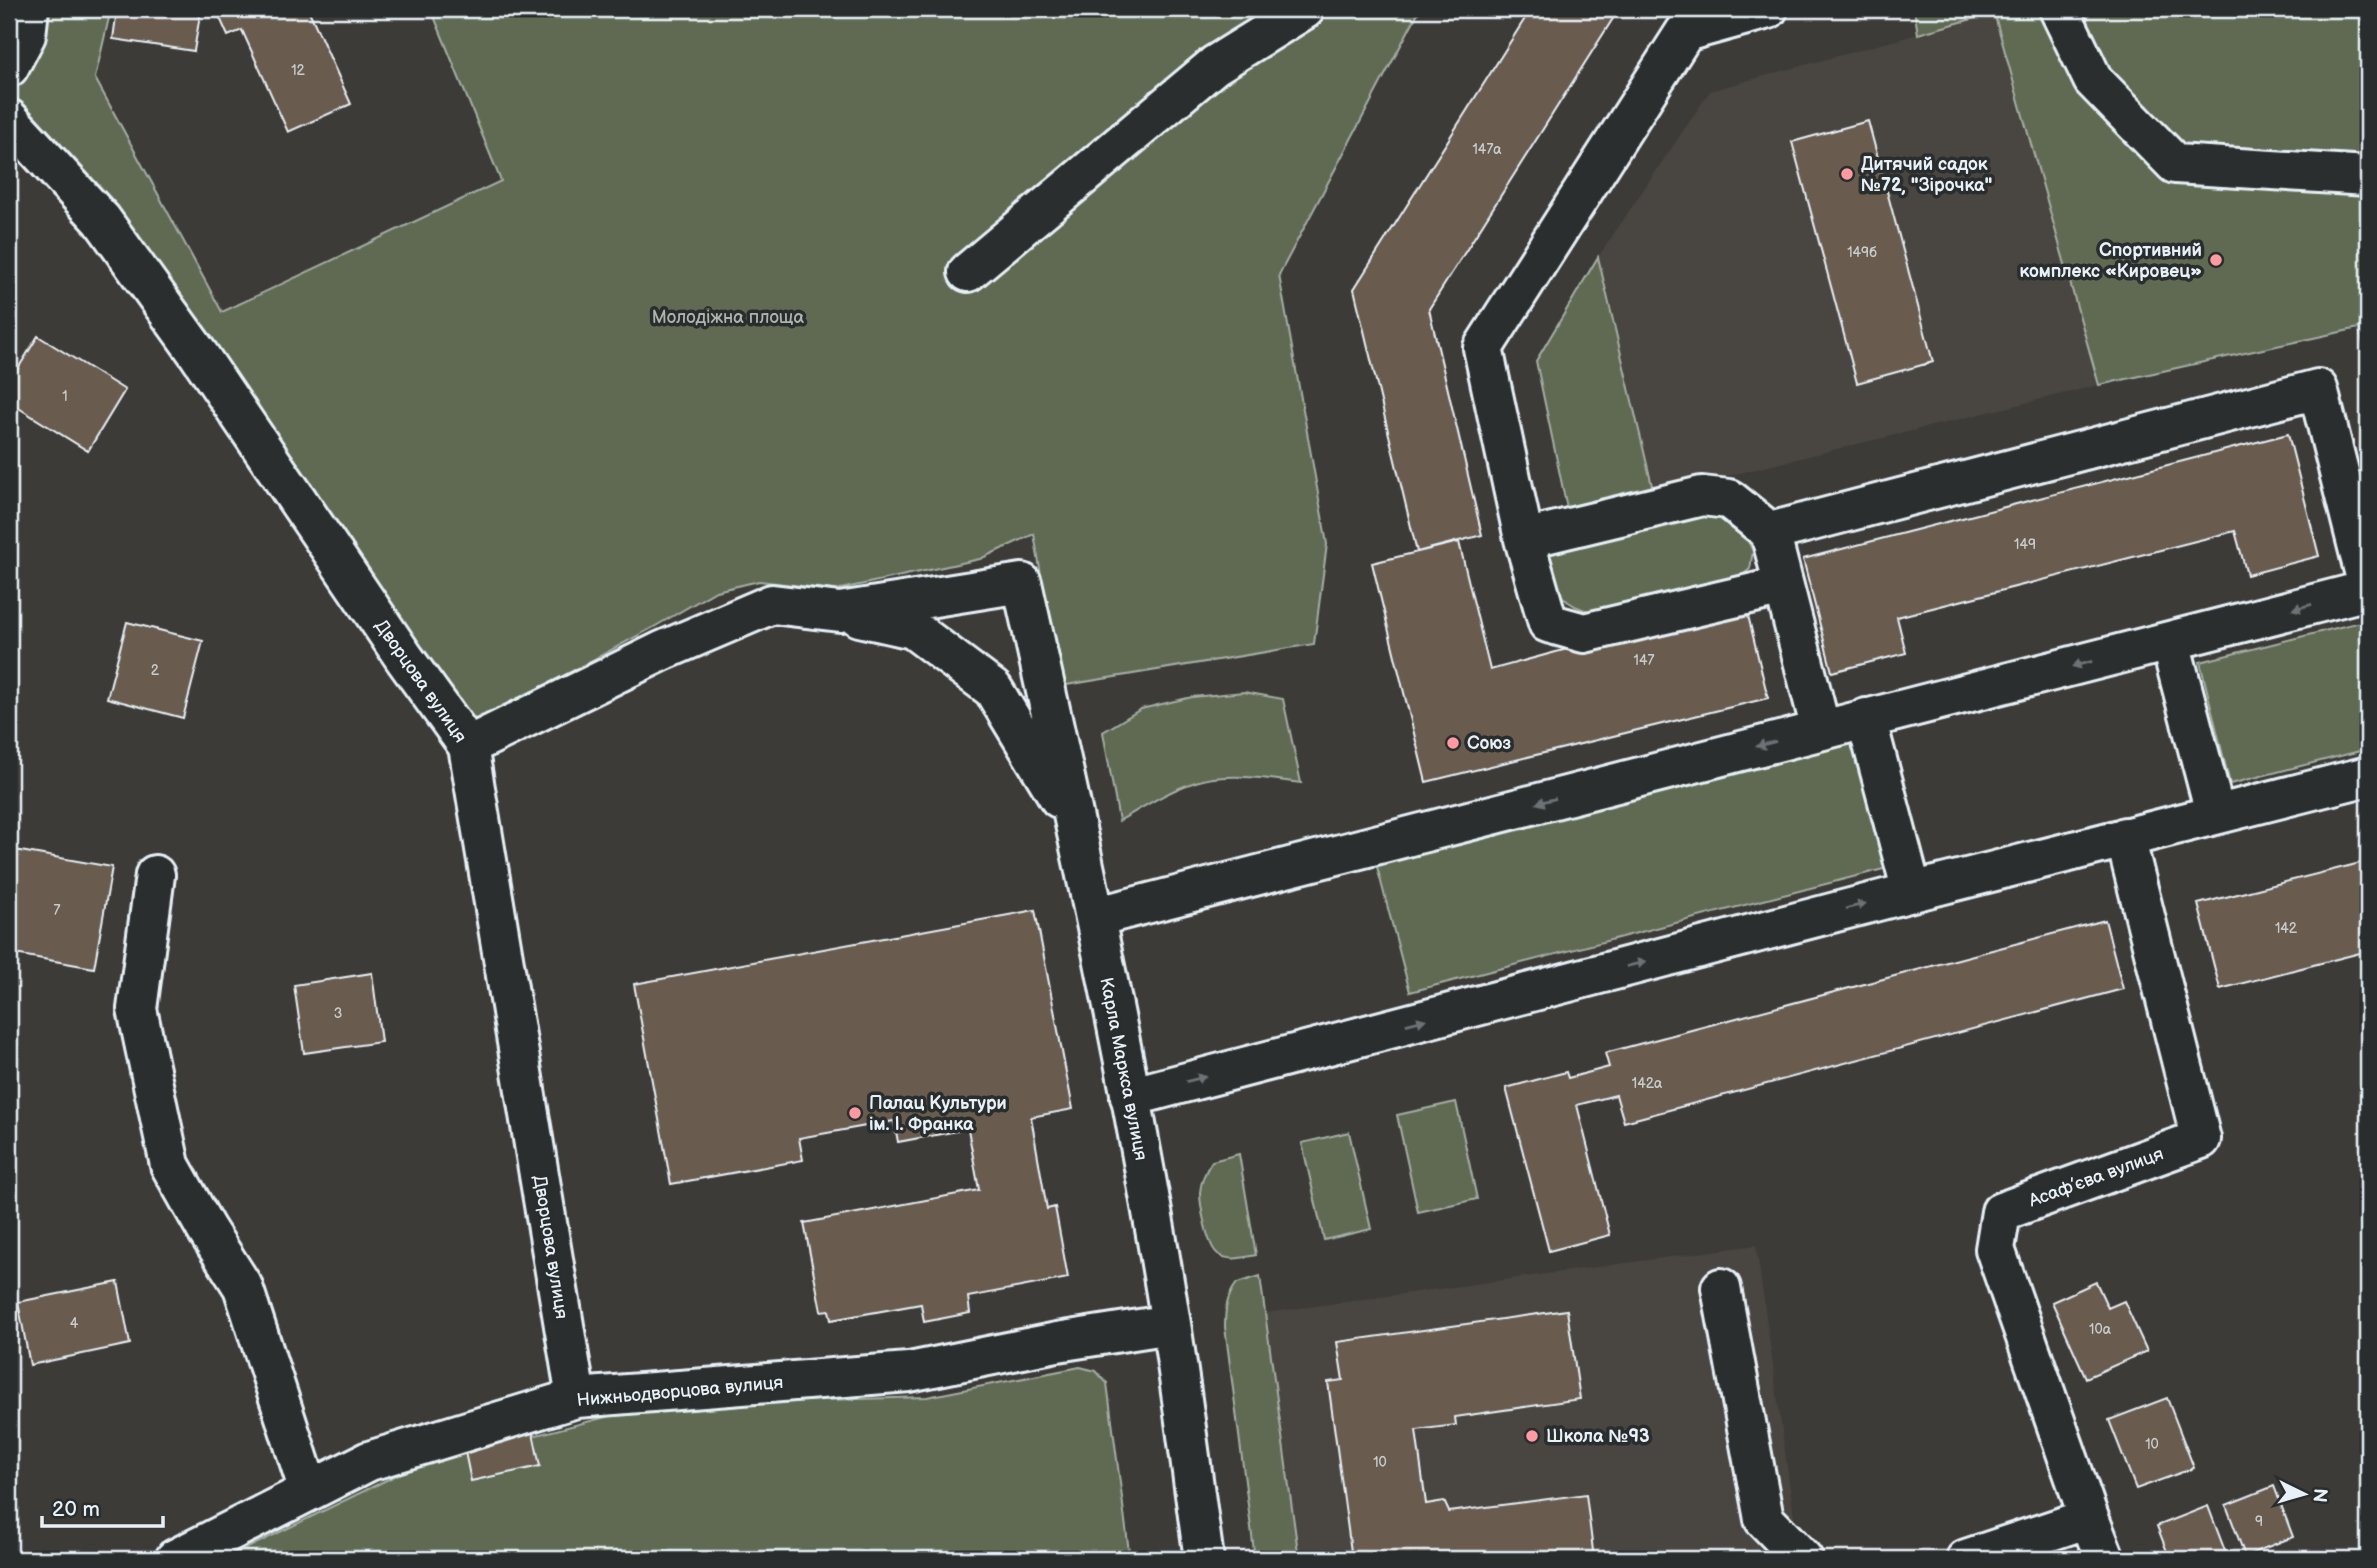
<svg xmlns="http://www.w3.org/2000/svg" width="2377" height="1568" font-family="'Balsamiq Sans',sans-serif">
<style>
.built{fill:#4a453f}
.green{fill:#616b52;stroke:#a4aea5;stroke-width:2}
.building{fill:#695c50;stroke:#e8f1f8;stroke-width:2}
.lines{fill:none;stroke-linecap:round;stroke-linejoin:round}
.minor-casing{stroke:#e8f1f8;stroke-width:44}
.minor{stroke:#2a2d2e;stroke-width:38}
.oneway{fill:#6c7275}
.poi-dot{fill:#ff9aa2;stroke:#2a2d2e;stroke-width:2.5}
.labels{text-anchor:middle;stroke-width:7;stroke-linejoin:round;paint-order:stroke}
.number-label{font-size:14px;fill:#c8ccce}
.poi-label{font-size:18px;font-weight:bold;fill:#e8f1f8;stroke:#2a2d2e;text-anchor:start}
.park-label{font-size:18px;fill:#abb5ad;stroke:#2a2d2e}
.street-label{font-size:18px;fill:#e8f1f8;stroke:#2a2d2e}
</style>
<rect width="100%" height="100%" fill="#3d3b38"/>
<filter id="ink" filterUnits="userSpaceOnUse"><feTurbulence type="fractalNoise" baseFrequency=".0143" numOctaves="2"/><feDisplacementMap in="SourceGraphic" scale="14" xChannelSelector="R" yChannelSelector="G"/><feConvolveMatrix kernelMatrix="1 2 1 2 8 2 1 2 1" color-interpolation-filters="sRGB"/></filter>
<g filter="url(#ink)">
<path class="built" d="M1994 13 2099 385 1654 494 1598 257 1710 91Z
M1756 1245 1800 1559H1299L1265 1313Z"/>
<path class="green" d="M42 9H111L95 78 222 312 501 181 431 9H1277L1222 77 1330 9H1420L1279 275 1327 544 1314 644 1060 686 1034 534 980 559 836 590 759 581 716 591 654 627 470 726 114 208 9 93V84Z
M1914 9H2368V366L2359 328 2099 385 1994 13 1918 34Z
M1598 257 1654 494 1569 518 1536 361Z
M1719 508 1746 537 1753 551 1750 569 1740 577 1594 612C1562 606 1556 591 1544 562L1551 549Z
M2368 620V749L2230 784 2200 662Z
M1244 692 1283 699 1301 783C1272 779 1232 773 1203 780 1176 786 1143 807 1119 821L1103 732 1141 709 1192 697Z
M1861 737 1895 866 1410 992 1376 863Z
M1456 1102 1477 1199 1418 1212 1397 1115Z
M1349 1132 1371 1229 1324 1240 1302 1143Z
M1239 1154 1256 1255C1245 1257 1229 1262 1218 1254 1207 1246 1200 1205 1200 1192 1201 1180 1206 1170 1212 1161Z
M1260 1276 1265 1313 1299 1559H1255L1225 1327C1225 1311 1226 1297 1237 1283Z
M1080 1367 1096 1371 1107 1383 1130 1559H225L413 1467 652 1405 927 1397Z"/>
<path class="building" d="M117 9H201L194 51 113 39Z
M216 9H314L309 11 351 104 288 132 242 30 228 36Z
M1531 9H1619L1429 309 1482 535 1417 552 1354 289Z
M1868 121 1933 362 1857 383 1792 142Z
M38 336 125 390 88 451 9 402V383Z
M2288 434 2319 556 2247 575 2235 531 1897 617 1906 653 1832 672 1803 559Z
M1459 542 1490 670 1567 649 1746 607 1768 698 1426 782 1372 563Z
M127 622 203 641 183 718 107 698Z
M9 849 112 867 94 968 9 953Z
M2368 861V951L2220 989 2198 904Z
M1035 910 1073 1109 1031 1117 1047 1209 1055 1207 1068 1278 968 1297 970 1313 924 1322 921 1304 831 1320 829 1310 821 1311 804 1223 979 1190 968 1129 898 1142 894 1121 799 1138 803 1160 671 1184 634 984Z
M2105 920 2123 989 1624 1122 1616 1095 1577 1105 1610 1235 1549 1251 1506 1088 1566 1072 1568 1078 1609 1067 1605 1053Z
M372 973 381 1042 304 1053 294 985Z
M118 1282 130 1344 30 1365 18 1302Z
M2096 1282 2108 1308 2124 1301 2147 1351 2086 1378 2052 1302Z
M1567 1310 1580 1399 1455 1417 1456 1425 1416 1430 1426 1504 1444 1501 1449 1512 1586 1494 1594 1559H1352L1328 1382 1343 1380 1337 1342Z
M2167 1398 2194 1468 2136 1489 2109 1420Z
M533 1433 540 1466 471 1481 464 1447Z
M2274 1486 2293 1537 2245 1556 2226 1505Z
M2208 1506 2228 1559H2170L2157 1526Z"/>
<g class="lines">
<g class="minor-casing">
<path id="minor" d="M2059 9 2093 80 2175 164 2368 176
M9 67 26 35 29 9
M9 119 102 220 199 355 405 659 468 746 576 1398
M968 272 1215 65 1305 9
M1770 532 1729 499 1702 496 1524 539 1548 623 1584 633 1784 586
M1524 539 1483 348 1685 32 1768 9
M859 617 913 629 993 689 1059 798
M2170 642 2215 813
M1866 718 1912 892
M1821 730 1770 532 2318 389 2368 587
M468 746 662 651 772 604 840 612 1022 583C1077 829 1131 1075 1171 1324 1183 1402 1193 1481 1204 1559
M155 875 137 1009 170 1165 206 1229 243 1287 309 1491
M1095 917 2368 590
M1130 1097 1912 892 2368 776
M1721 1288 1764 1519 1803 1559
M2089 1518 1995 1249 2001 1212 2201 1139 2125 837
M175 1559 369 1461 576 1398 909 1372 1057 1342 1171 1324
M1966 1559 2089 1518 2105 1559"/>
</g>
<use href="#minor" class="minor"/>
</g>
<defs><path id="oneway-solid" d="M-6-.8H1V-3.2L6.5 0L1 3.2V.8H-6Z" transform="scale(1.75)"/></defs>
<g class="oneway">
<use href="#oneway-solid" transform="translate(2302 607) rotate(165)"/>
<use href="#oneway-solid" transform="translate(2082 664) rotate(166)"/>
<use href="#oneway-solid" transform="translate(1766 744) rotate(165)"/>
<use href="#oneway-solid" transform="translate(1546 801) rotate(165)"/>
<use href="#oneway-solid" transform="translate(1856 906) rotate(-15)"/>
<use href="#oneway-solid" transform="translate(1636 964) rotate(-15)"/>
<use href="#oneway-solid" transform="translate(1416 1022) rotate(-15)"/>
<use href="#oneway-solid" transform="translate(1196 1079) rotate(-15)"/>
</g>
</g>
<g class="poi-dot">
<circle cx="1847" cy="174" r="7"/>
<circle cx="2216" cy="260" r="7"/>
<circle cx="1453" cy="743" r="7"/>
<circle cx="855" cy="1113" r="7"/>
<circle cx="1532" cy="1436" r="7"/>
</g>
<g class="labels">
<g class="number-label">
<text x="298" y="75">12</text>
<text x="1487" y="154">147а</text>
<text x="1862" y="257">149б</text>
<text x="65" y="401">1</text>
<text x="2025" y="549">149</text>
<text x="1644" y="665">147</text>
<text x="155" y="675">2</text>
<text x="57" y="915">7</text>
<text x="2286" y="933">142</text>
<text x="338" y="1018">3</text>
<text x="1647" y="1088">142а</text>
<text x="74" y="1328">4</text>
<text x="2100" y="1334">10а</text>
<text x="2152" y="1449">10</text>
<text x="1380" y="1467">10</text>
<text x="2259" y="1526">9</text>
</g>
<g class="poi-label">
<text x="1861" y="170">Дитячий садок<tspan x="1861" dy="21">№72, "Зірочка"</tspan></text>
<text x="2202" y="256" text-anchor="end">Cпортивний<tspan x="2202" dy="21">комплекс «Кировец»</tspan></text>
<text x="1467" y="749">Союз</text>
<text x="869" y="1109">Палац Культури<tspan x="869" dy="21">ім. І. Франка</tspan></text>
<text x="1546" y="1442">Школа №93</text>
</g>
<g class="park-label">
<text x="728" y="323">Молодіжна площа</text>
</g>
<g class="street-label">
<text transform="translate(421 681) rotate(55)" y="6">Дворцова вулиця</text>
<text transform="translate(1124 1069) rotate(79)" y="6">Карла Маркса вулиця</text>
<text transform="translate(2096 1177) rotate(-20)" y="6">Асаф’єва вулиця</text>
<text transform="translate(551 1247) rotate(81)" y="6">Дворцова вулиця</text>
<text transform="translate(680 1391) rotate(-5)" y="6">Нижньодворцова вулиця</text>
</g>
</g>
<rect width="2377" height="1568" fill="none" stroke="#2a2d2e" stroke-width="35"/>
<rect x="18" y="18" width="2342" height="1533" fill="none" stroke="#e8f1f8" stroke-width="2.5" filter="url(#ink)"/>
<g transform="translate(2304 1494) rotate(95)" stroke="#2a2d2e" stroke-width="5" paint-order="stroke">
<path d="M0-5L12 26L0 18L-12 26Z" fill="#e8f1f8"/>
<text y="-10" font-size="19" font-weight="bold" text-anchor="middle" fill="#e8f1f8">N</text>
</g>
<path d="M42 1516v10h121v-10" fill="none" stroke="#e8f1f8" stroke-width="3.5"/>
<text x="52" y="1516" font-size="21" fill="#e8f1f8" stroke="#2a2d2e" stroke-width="5" paint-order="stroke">20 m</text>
</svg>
